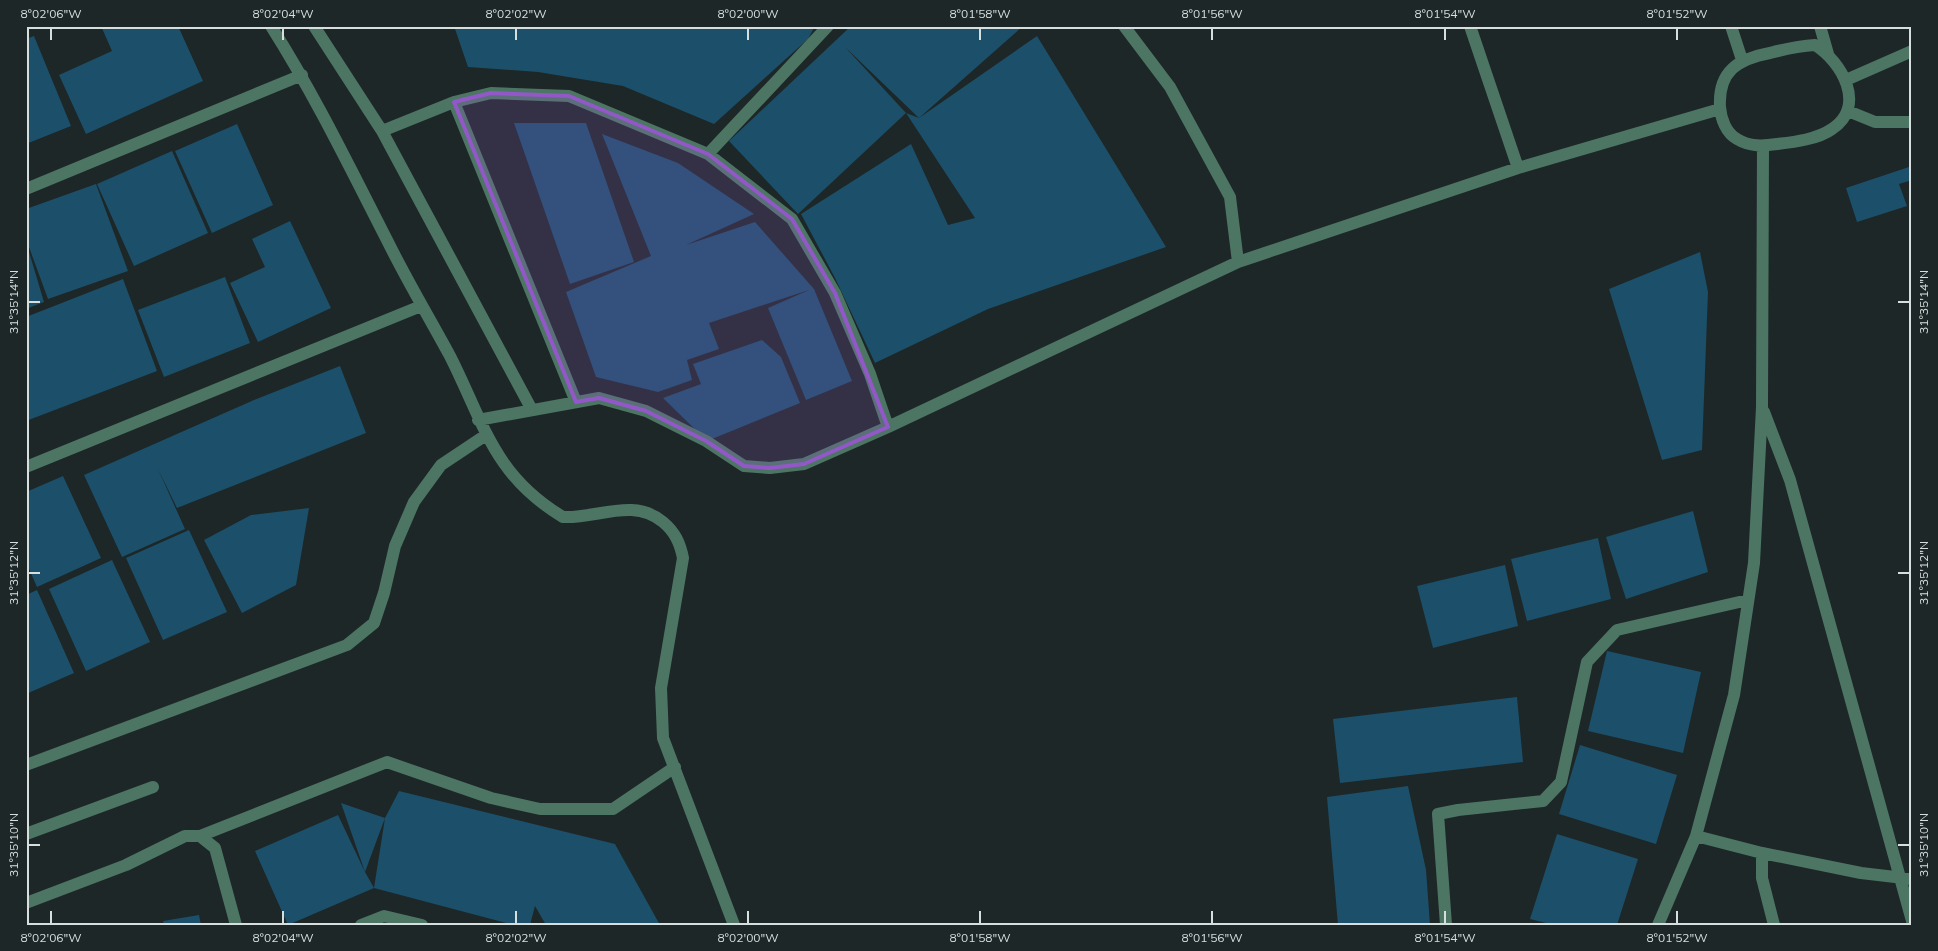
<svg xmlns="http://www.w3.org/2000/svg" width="1938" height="951" font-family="Mulish,sans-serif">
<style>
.building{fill:#1c4f69;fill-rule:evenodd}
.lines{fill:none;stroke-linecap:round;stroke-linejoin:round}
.minor{stroke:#4d7564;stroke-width:12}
.marked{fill:#9258c7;fill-opacity:0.2;stroke:#9258c7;stroke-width:4;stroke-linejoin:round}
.ticks{fill:none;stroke:#d7dede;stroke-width:2}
.neatline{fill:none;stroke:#d7dede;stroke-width:2}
.ticks-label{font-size:12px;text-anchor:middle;fill:#d7dede}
</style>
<rect width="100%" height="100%" fill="#1d2727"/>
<path class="building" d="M101 26H178L203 81 86 134 59 75 112 51Z
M454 26H815L808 39 714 124 623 86 538 72 468 67Z
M851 26H1023L919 118 1037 36 1166 247 988 309 875 363 835 278 801 214 911 144 948 225 975 218 906 113 919 118 845 47 906 113 798 214 729 141Z
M34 36 71 126 26 144V39Z
M514 123H586L634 262 570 284Z
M237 124 273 205 212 233 175 151Z
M602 134 678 163 754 214 686 245 755 222 814 289 852 381 806 400 768 308 809 290 709 323 719 349 687 360 692 380 658 392 596 377 566 292 651 256Z
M172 151 208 233 134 266 97 184Z
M1912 166V180L1899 184 1907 206 1857 222 1846 188Z
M96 184 128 271 48 299 26 239V209Z
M290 221 331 308 258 342 230 283 265 267 252 239Z
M27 245 44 302 26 309V246Z
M1700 252 1708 292 1702 450 1662 460 1609 289Z
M225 277 250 343 164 377 138 310Z
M123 279 157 371 26 421V317Z
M762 340 781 357 800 403 707 441 663 398 701 384 693 364Z
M340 366 366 433 177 508 158 469 185 529 122 557 84 475 254 400Z
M63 476 101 558 37 587 26 562V492Z
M309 508 296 585 242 613 204 540 251 515Z
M1693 511 1708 572 1626 599 1606 537Z
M189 530 227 612 163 640 126 558Z
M1598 538 1611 599 1527 621 1511 559Z
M112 560 150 642 86 671 49 589Z
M1505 565 1518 626 1433 648 1417 586Z
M37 590 74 673 26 694V595Z
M1607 651 1701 672 1683 753 1588 731Z
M1517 697 1523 762 1340 783 1333 719Z
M1580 745 1677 775 1656 844 1559 814Z
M1408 786 1426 870 1430 925H1338L1327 797Z
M399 791 615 844 660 925H546L535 906 530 925H514L374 888 288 925 255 851 338 815 365 872 341 803 385 818ZM385 818 374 888 365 872Z
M1557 834 1638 859 1617 925H1554L1530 919Z
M199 915 201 925H164L163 921Z"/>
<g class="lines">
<path class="minor" d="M271 26C316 97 352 172 390 246 409 284 430 319 450 356 484 423 493 475 563 517 597 519 633 497 663 522 675 532 680 543 683 558L661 688 663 738 734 925
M314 26 382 131 532 410
M1124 26 1170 87 1230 197 1238 262
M1470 26 1518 168
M1731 26 1742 60
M1820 26 1828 54
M1815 45C1842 62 1867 106 1832 129 1818 139 1795 142 1777 144 1763 146 1750 147 1737 139 1726 133 1721 119 1720 107 1718 71 1738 59 1770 53 1785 49 1799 46 1815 45Z
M1846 80 1912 51
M1848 111 1875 122H1912
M382 131 454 102
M708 154 828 26
M26 189 302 75
M576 402 454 102 491 93 569 96 708 154 792 219 835 293 870 374 888 427
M1764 412 1790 480 1912 921
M478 420 599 398 646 411 706 441 744 466 770 468 804 464 888 427 1238 262 1518 168 1720 109
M26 467 421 306
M26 765 347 645 374 623 384 593 395 546 414 502 441 465 486 435
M26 834 153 787
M200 836 387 762 491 798 540 809H613L675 767
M1696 836 1762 853V878L1774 925
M1762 853 1861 873 1912 879
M26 903 126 865 185 836H200L215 848 236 925
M361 925 384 916 422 925
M1446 925 1438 814 1458 810 1543 801 1561 782 1587 662 1617 630 1748 600
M1658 925 1696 836 1734 695 1754 563 1762 407 1763 146"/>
</g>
<path class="marked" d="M491 93 569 96 708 154 792 219 835 293 888 427 804 464 770 468 744 466 706 441 646 411 599 398 576 402 454 102Z"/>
<path class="ticks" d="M51 28V40M283 28V40M516 28V40M748 28V40M980 28V40M1212 28V40M1445 28V40M1677 28V40M28 302H40M1898 302H1910M28 573H40M1898 573H1910M28 845H40M1898 845H1910M51 911V924M283 911V924M516 911V924M748 911V924M980 911V924M1212 911V924M1445 911V924M1677 911V924"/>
<rect width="1938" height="951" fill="none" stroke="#1d2727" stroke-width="55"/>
<rect x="28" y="28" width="1882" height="896" class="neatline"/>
<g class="ticks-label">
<text x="51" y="18">8°02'06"W</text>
<text x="283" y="18">8°02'04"W</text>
<text x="516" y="18">8°02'02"W</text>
<text x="748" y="18">8°02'00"W</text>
<text x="980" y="18">8°01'58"W</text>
<text x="1212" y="18">8°01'56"W</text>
<text x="1445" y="18">8°01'54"W</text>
<text x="1677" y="18">8°01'52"W</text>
<text transform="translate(14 302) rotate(-90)" y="4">31°35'14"N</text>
<text transform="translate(1924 302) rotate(-90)" y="4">31°35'14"N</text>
<text transform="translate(14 573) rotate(-90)" y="4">31°35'12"N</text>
<text transform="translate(1924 573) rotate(-90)" y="4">31°35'12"N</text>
<text transform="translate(14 845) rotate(-90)" y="4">31°35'10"N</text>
<text transform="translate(1924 845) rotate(-90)" y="4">31°35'10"N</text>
<text x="51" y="942">8°02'06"W</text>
<text x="283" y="942">8°02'04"W</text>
<text x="516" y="942">8°02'02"W</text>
<text x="748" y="942">8°02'00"W</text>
<text x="980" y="942">8°01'58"W</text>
<text x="1212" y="942">8°01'56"W</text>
<text x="1445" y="942">8°01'54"W</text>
<text x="1677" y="942">8°01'52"W</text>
</g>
</svg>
